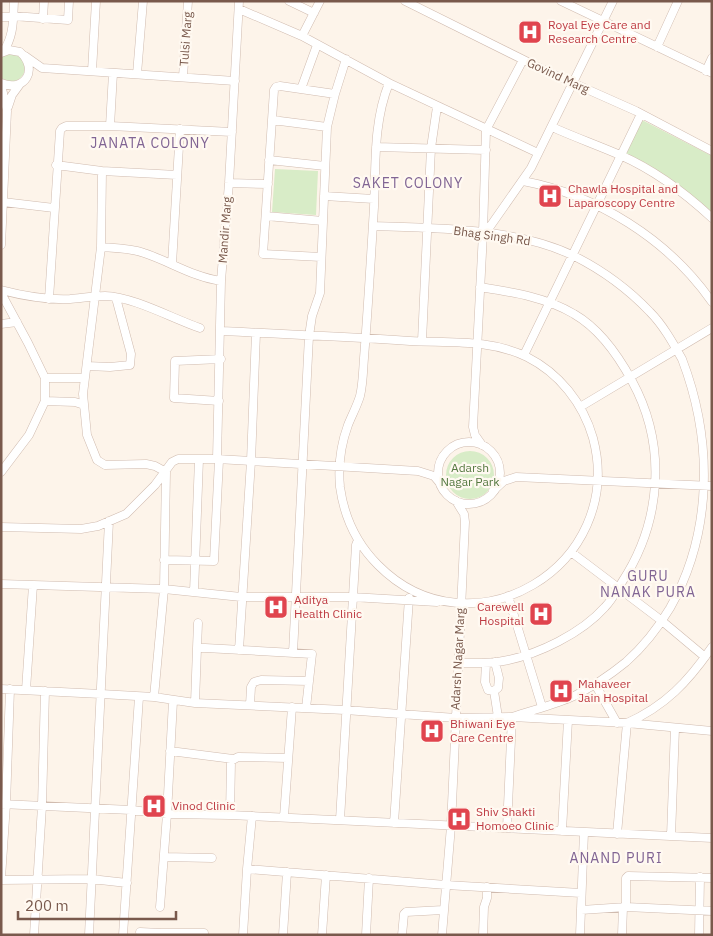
<svg xmlns="http://www.w3.org/2000/svg" width="713" height="936" font-family="'IBM Plex Sans',sans-serif">
<style>
.green{fill:#d8ecc7}
.lines{fill:none;stroke-linecap:round;stroke-linejoin:round}
.minor-casing{stroke:#d0bbaf;stroke-width:9}
.minor{stroke:#fff;stroke-width:8}
.labels{text-anchor:middle;stroke-width:4.5;stroke-linejoin:round;paint-order:stroke}
.health-label{font-size:12px;fill:#be3a42;stroke:#fff9f1;text-anchor:start}
.street-label{font-size:12px;fill:#79594c;stroke:#fff9f1}
.park-label{font-size:12px;fill:#557941;stroke:#fff9f1}
.neighbourhood-label{font-size:14px;letter-spacing:1px;fill:#816594;stroke:#fff9f1}
</style>
<rect width="100%" height="100%" fill="#fdf4ea"/>
<path class="green" d="M7 53C39 55 23 93 1 78V57Z
M642 120 712 156V215L624 154Z
M275 169 318 171 316 215 272 212Z
M446 475a24 24 0 1 1 48 0a24 24 0 1 1-48 0Z"/>
<g class="lines">
<g class="minor-casing">
<path id="minor" d="M289 1 314 13
M405 1 546 71 636 111 712 151
M561 1 712 73
M239 9 302 36 389 83 538 153
M13 16 68 20 69 1
M1 17H13
M43 19 44 1
M302 36 320 1
M657 47 678 1
M3 52C14 36 13 20 14 1
M1 53 9 50 20 52C39 69 25 93 1 83
M25 56 42 68 235 81
M92 71 96 1
M706 71 712 58
M137 74 143 1
M183 77 188 1
M1 84 7 111 1 245
M301 89 317 45
M8 107 12 95 20 84
M272 120 327 127
M110 126 113 73
M552 127C574 137 597 145 620 155 654 170 684 192 712 218
M376 147 486 150
M269 160 325 166
M56 165 102 171 177 175
M102 171 101 247 83 394 87 435 97 460 105 465 146 464 155 466 166 472 164 589 154 697
M523 181C597 195 668 239 712 302
M229 183 268 184
M324 196 374 199
M3 202 54 208
M266 216 323 221
M373 226C436 228 517 228 574 256 602 270 629 290 650 312 663 325 673 343 682 359 713 440 713 532 670 608 658 628 643 647 626 662 610 675 592 687 574 696 555 705 532 710 512 717
M483 233 489 228 531 168 613 1
M101 247C115 248 131 248 144 253 171 262 193 277 221 281
M321 257 263 254 274 90 276 87 280 86 335 94
M172 264 180 129
M1 290C24 296 47 300 70 299 82 298 93 296 105 296 134 297 171 318 200 328
M1 293 28 343 45 378V401L29 435 1 472
M49 299 60 131 62 128 66 126H110L232 132
M1 324 17 322
M221 331C284 334 347 337 410 341 449 343 491 339 527 357 559 373 583 403 593 438 627 566 471 659 378 565 357 544 344 516 340 487 338 466 341 444 348 425 352 415 357 406 360 396 363 384 363 370 364 358 368 308 371 257 374 207 376 165 373 123 389 83
M422 341 431 148 437 107
M524 355 641 114
M87 366 110 367 130 365 131 354 116 298
M45 378H85
M45 401 75 402 84 405
M219 401 174 398 175 361 221 359
M580 407 712 328
M438 473a31 31 0 1 1 62 0a31 31 0 1 1-62 0Z
M482 445 475 435 473 427 483 233 486 130 523 60
M217 459 221 281 229 183 239 1
M493 491 504 481 516 477 712 486
M1 527 81 529 98 526 126 514 155 485 172 462 178 459H217L418 471 434 476 439 482
M571 552 662 621 705 657
M164 560 214 561 219 460
M1 584 164 589 241 597H352L437 602
M194 592 199 459
M508 596 542 707
M197 648 198 623
M239 650 251 461 256 333
M293 653 309 336 312 316 320 293 327 127 335 94 346 59
M458 663C473 663 489 664 503 661 538 655 582 633 605 607 612 600 617 590 622 582 662 521 667 445 632 381 618 355 600 329 574 314 546 297 511 292 480 287
M486 663 485 682 488 690 494 691 498 688 499 678 495 662
M595 684 617 723
M1 689 101 694 154 697 195 703 345 710 456 718 512 717 627 723 712 731
M26 690 33 585
M494 691 498 717
M195 703 197 648H205L312 654 306 708
M250 705 251 687 254 682 261 680 309 681
M170 751 233 759
M1 804 131 810 167 814 230 815 712 838
M230 815 231 761 238 757 288 758
M284 817 292 707
M340 820 356 545 358 540
M394 823 409 598
M507 828 512 717
M562 831 568 720
M617 834 627 723C665 706 688 682 712 647
M671 836 675 728
M164 857 212 858
M247 869 446 885 581 893
M1 878 6 804 10 689
M1 880 91 879 127 883
M160 907 167 814 173 701
M626 907V878L628 876 712 878
M581 910 626 907 712 911
M140 932 161 933
M34 935 42 806 45 691
M89 935 109 521
M123 935 139 697
M161 935V933H204V935
M243 935 247 869 252 816
M283 935 287 872
M322 935 326 875
M366 935 369 878
M402 935 404 914 406 912 443 910
M442 935 451 826 465 522 464 514 456 501
M483 935 484 907 487 898V887
M580 935 584 832
M622 935 623 907
M699 935 700 877"/>
</g>
<use href="#minor" class="minor"/>
</g>
<defs>
<g id="hospital-square" transform="scale(1.25)"><rect x="-9" y="-9" width="18" height="18" rx="4" fill="#e0444e" stroke="#fff9f1"/><path d="M-5-5h3v3.5h4V-5h3V5h-3V1.5h-4V5h-3Z" fill="#fff"/></g>
</defs>
<g fill-rule="evenodd">
<use href="#hospital-square" x="530" y="32"/>
<use href="#hospital-square" x="550" y="196"/>
<use href="#hospital-square" x="276" y="607"/>
<use href="#hospital-square" x="541" y="614"/>
<use href="#hospital-square" x="561" y="691"/>
<use href="#hospital-square" x="432" y="731"/>
<use href="#hospital-square" x="154" y="806"/>
<use href="#hospital-square" x="459" y="819"/>
</g>
<g class="labels">
<g class="health-label">
<text x="548" y="29">Royal Eye Care and<tspan x="548" dy="14">Research Centre</tspan></text>
<text x="568" y="193">Chawla Hospital and<tspan x="568" dy="14">Laparoscopy Centre</tspan></text>
<text x="294" y="604">Aditya<tspan x="294" dy="14">Health Clinic</tspan></text>
<text x="524" y="611" text-anchor="end">Carewell<tspan x="524" dy="14">Hospital</tspan></text>
<text x="578" y="688">Mahaveer<tspan x="578" dy="14">Jain Hospital</tspan></text>
<text x="450" y="728">Bhiwani Eye<tspan x="450" dy="14">Care Centre</tspan></text>
<text x="172" y="810">Vinod Clinic</text>
<text x="476" y="816">Shiv Shakti<tspan x="476" dy="14">Homoeo Clinic</tspan></text>
</g>
<g class="street-label">
<text transform="translate(186 39) rotate(-86)" y="4">Tulsi Marg</text>
<text transform="translate(558 76) rotate(25)" y="4">Govind Marg</text>
<text transform="translate(225 230) rotate(-86)" y="4">Mandir Marg</text>
<text transform="translate(492 236) rotate(8)" y="4">Bhag Singh Rd</text>
<text transform="translate(458 659) rotate(-87)" y="4">Adarsh Nagar Marg</text>
</g>
<g class="park-label">
<text x="470" y="472">Adarsh<tspan x="470" dy="14">Nagar Park</tspan></text>
</g>
<g class="neighbourhood-label">
<text x="150" y="148">JANATA COLONY</text>
<text x="408" y="188">SAKET COLONY</text>
<text x="648" y="581">GURU<tspan x="648" dy="16">NANAK PURA</tspan></text>
<text x="616" y="863">ANAND PURI</text>
</g>
</g>
<rect width="713" height="936" fill="none" stroke="#79594c" stroke-width="5"/>
<path d="M18 911v8h158v-8" fill="none" stroke="#79594c" stroke-width="2.5"/>
<text x="25" y="911" font-size="15" fill="#79594c" stroke="#fff9f1" stroke-width="4" paint-order="stroke">200 m</text>
</svg>
